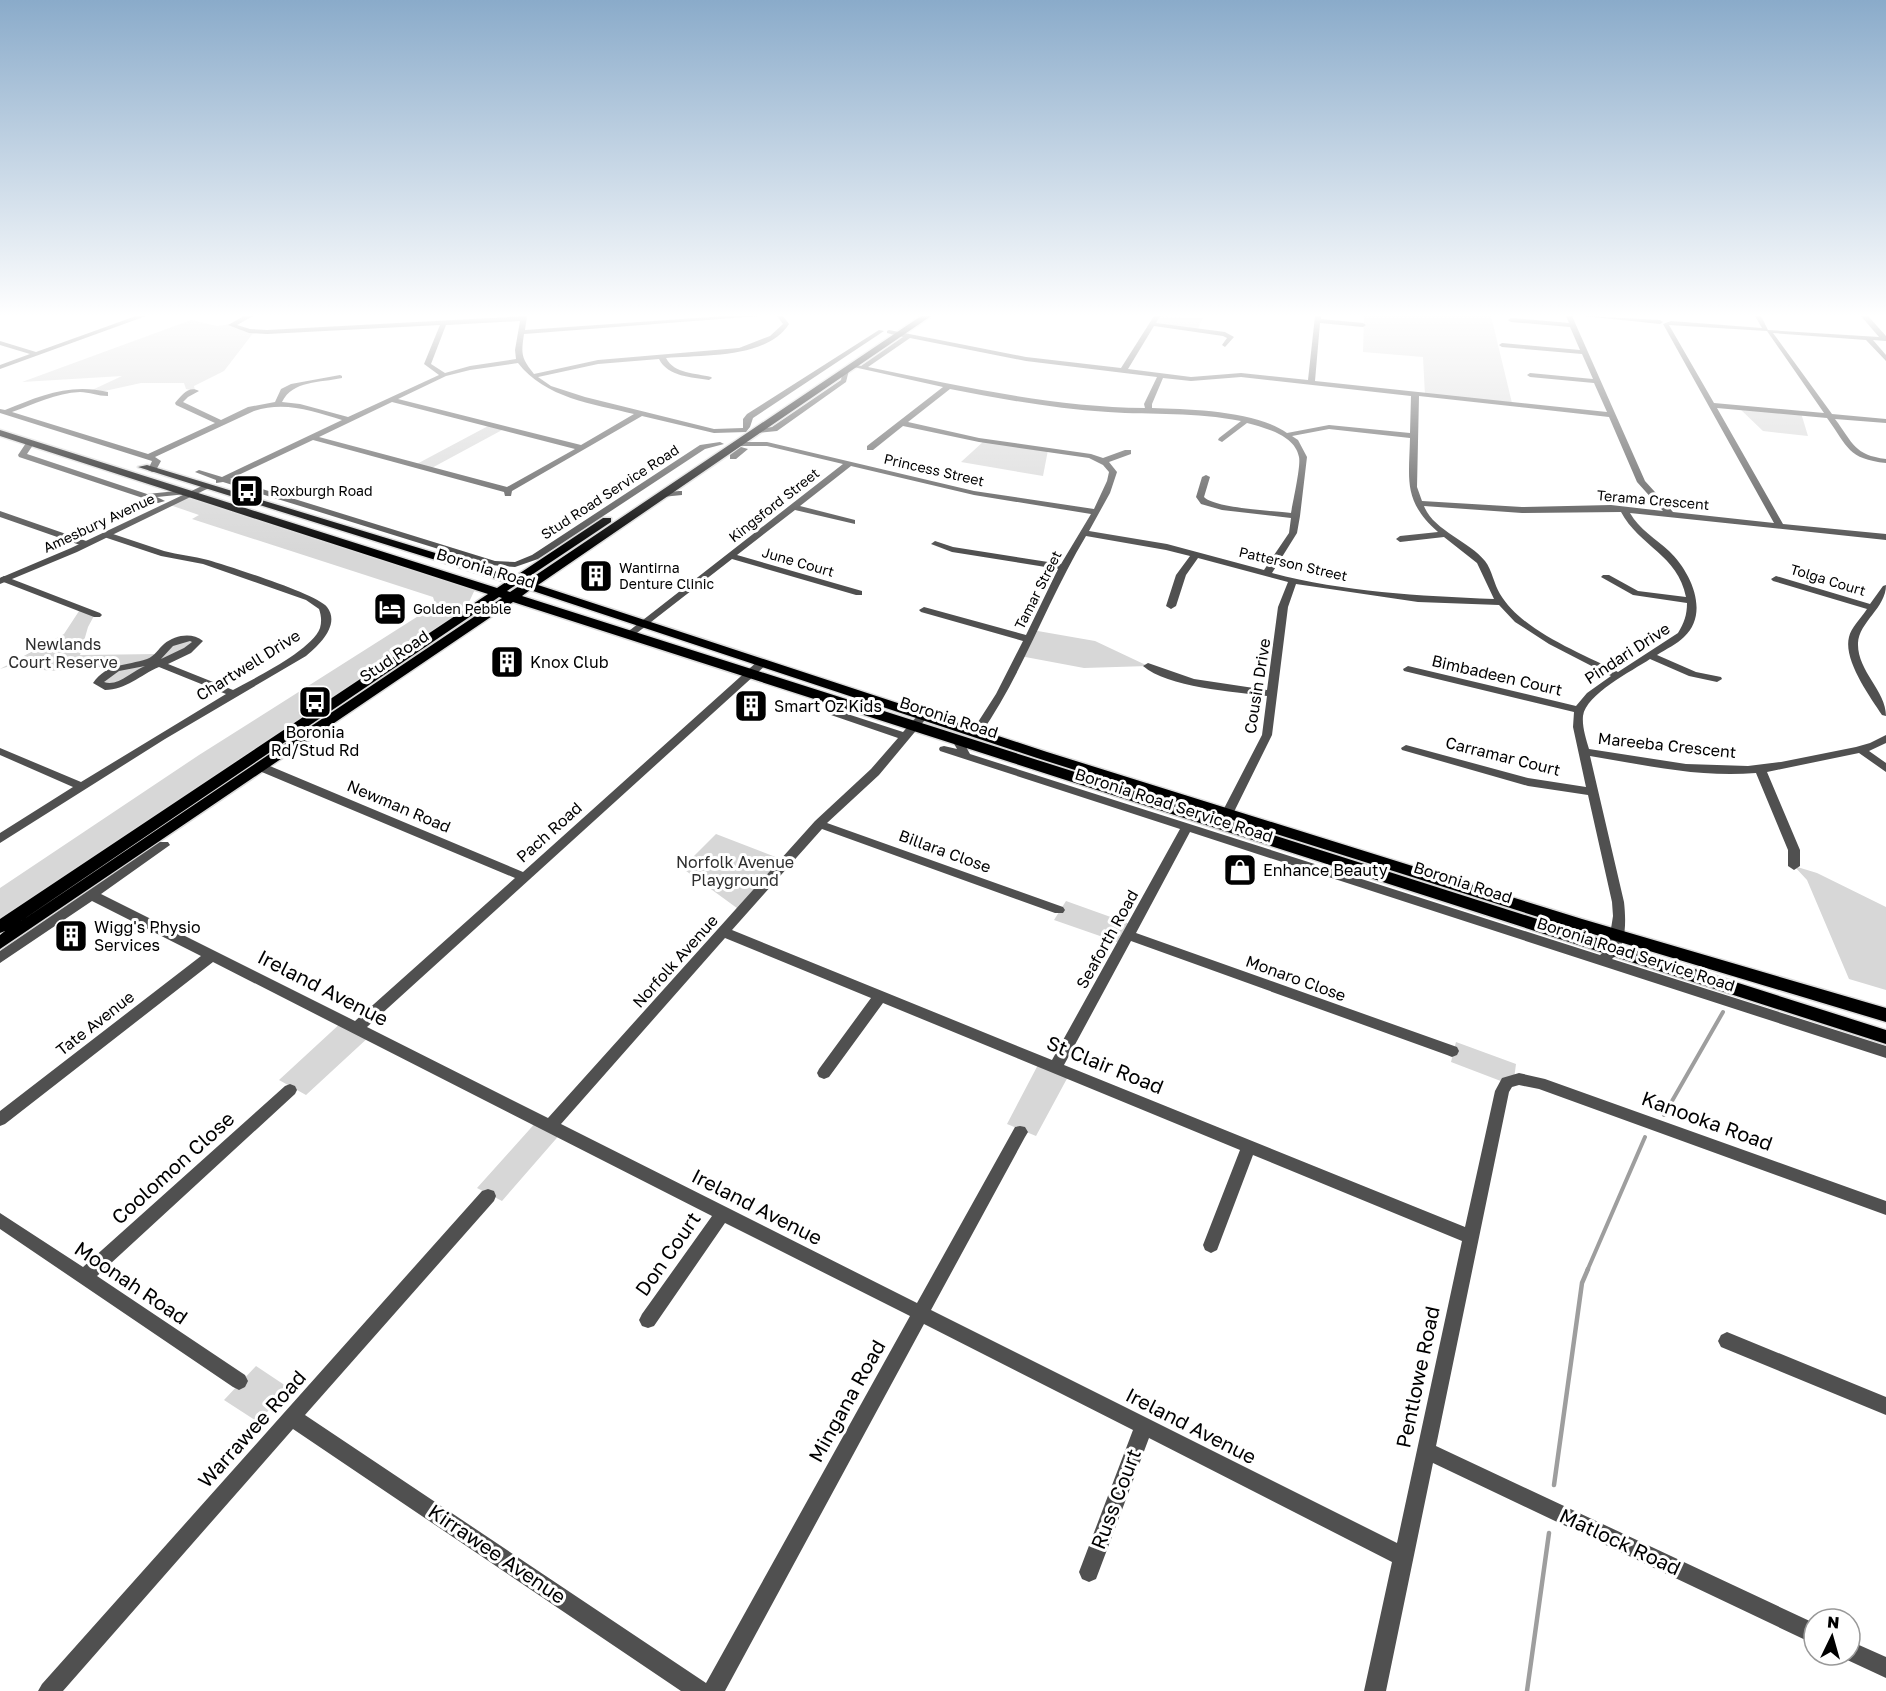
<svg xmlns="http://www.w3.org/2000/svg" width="1886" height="1691" font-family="'Golos Text',sans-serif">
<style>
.green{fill:#d7d7d7}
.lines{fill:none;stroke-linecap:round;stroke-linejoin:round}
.stream-far1{stroke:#9e9e9e;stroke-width:4}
.stream{stroke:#9e9e9e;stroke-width:4.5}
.primary-casing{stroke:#dbdbdb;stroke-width:3}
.minor{fill:#505050;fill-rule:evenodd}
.tertiary{fill:#505050;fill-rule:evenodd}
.primary{fill:#000;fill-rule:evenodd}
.labels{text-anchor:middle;stroke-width:6;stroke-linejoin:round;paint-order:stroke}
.far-street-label{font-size:14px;fill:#000;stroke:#fff}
.far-poi-label{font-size:14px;fill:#000;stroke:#fff;text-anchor:start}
.street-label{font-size:16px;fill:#000;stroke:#fff}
.park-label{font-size:16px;fill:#2e2e2e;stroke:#fff}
.poi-label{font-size:16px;fill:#000;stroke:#fff;text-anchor:start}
.near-street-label{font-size:20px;fill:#000;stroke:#fff}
</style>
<rect width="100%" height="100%" fill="#fff"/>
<path class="green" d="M1157 316 1203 318 1197 330 1152 324Z
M1364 316H1491L1512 403 1425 395 1423 357 1363 352Z
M191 320 217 326 231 324 254 332 224 371 194 386 195 391 186 389 184 383H141L100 392 90 391 122 376 22 382Z
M1739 408 1801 413 1808 436 1763 431Z
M490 425 504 429 428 470 413 466Z
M984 441 1048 450 1043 476 961 462Z
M193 494 477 585 463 615 0 927V888L199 755 431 608 435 603 433 597 192 519 199 515 170 505Z
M81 608 95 614 88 627 80 655 159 654 177 640 198 641 123 683 99 684 126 665 50 671 13 665 0 669 64 634Z
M1032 630 1095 641 1148 666 1084 668 1020 656Z
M716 834 786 861 741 911 682 868Z
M1794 866 1817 873 1886 907V990L1849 979 1807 880Z
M1066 901 1133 925 1123 944 1054 920Z
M343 1021 371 1035 306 1095 279 1080Z
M1456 1042 1516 1064 1514 1079 1506 1083 1451 1062Z
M1040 1061 1070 1073 1036 1136 1007 1124Z
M538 1120 562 1132 502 1201 477 1188Z
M256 1366 289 1388 258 1422 224 1400Z"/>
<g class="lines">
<path class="stream-far1" d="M1664 1115 1723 1012
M1587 1271 1645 1137"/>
<path class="stream" d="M1554 1485 1582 1283 1588 1269
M1527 1691 1549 1533"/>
<g class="primary-casing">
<path id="primary" d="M921 316H931L538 585 1047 752 1582 919 1886 1008V1022L1573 928 1037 758 530 590 522 596 1886 1030V1044L513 602 0 949V935L5 931 0 933V919L488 594 0 436V430L497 588 506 582 138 467 147 465 514 577 603 518H611V522L524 580 527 581ZM516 585 519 586 510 592 507 591ZM499 597 502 598 21 921Z"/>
</g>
<path class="minor" d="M136 316H146L0 369V365L30 354 0 345V341L36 352Z
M244 316H253L237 325 250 329 267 330 527 316 525 330 725 316H759L524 334C521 354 521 358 534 374L598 360 739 348 770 336 783 324 777 316H783L789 324C767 359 702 355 666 358 674 374 696 373 711 377L712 378 709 380C692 377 668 377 659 359L598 364 538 377 551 386 585 397 714 429 743 428V419L747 414 879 330 884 331 753 418 750 427 746 432 714 433 642 416 512 491 511 496H505L504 492 313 440 230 479 495 561 515 562 532 555 700 445 720 442 724 444 705 449 538 559 515 567 490 565 223 482 216 483V480L195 472 199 470 222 477 342 420C312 411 285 401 254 411L155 457 161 461 155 472H152L148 470 152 461 0 413V409L5 410C40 396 69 383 108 392V396C98 396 89 392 80 392 56 393 34 404 12 412L148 454 215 423 176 405 175 403C181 396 189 385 199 391L188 397 183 402 221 420 248 407 275 402 281 389 291 384 340 375 342 376V378C320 383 293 380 282 402L300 404 348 417 439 375 424 364 440 325 267 334 249 333 228 325ZM520 321 515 350 516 359 470 366 445 373 431 364 446 325ZM518 363C545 398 593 404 634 414L581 445 398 399 446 376 470 370ZM392 402 575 449 507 487 319 437Z
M1154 316H1160L1156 323 1225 332 1234 337 1225 347 1222 345 1227 338 1223 336 1154 326 1128 369 1191 377 1241 373 1308 380 1315 316H1321V319L1363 323 1366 325 1363 327 1320 323 1315 381 1607 412 1594 383 1530 377 1527 375 1530 373 1593 379 1582 354 1502 347 1499 345 1502 343 1580 350 1570 327 1511 322 1508 320 1511 318 1569 323 1566 316H1572L1645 481 1673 512 1774 523 1663 324 1671 321 1762 328 1755 316H1761L1768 330 1879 337 1861 316H1868L1886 336V341L1873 340 1886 355V361L1866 340 1773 333 1832 414 1886 419V423L1835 419C1853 443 1854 455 1886 459V463C1848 459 1848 447 1827 418L1717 408 1783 524 1886 534V540L1630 513C1639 529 1656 539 1669 551 1691 572 1710 613 1684 637 1677 644 1666 649 1657 655L1696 672 1721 677 1722 679 1717 682 1689 676 1650 659C1632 671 1586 694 1583 716 1582 727 1586 739 1589 749L1686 764 1748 766 1781 762 1856 747 1870 743 1886 735V743L1869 751 1886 763V772L1859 753 1767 772 1800 850V866L1794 870 1788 866V850L1756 773C1700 778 1645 765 1590 756L1624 902C1626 920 1627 947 1612 959L1886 1046V1058L1190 832 1136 933 1457 1047 1459 1051 1457 1055 1452 1057 1447 1055 1131 941 1064 1065 1465 1227 1495 1091 1502 1078 1519 1073 1545 1079 1886 1201V1215L1539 1089 1519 1085 1512 1087 1509 1092 1436 1446 1814 1623V1644L1433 1463 1386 1691H1364L1392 1562 1149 1438 1096 1579 1089 1582 1082 1579 1079 1572 1133 1430 924 1324 725 1691H681L293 1429 63 1691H38L42 1684 482 1191 488 1189 494 1191 496 1196 494 1201 305 1415 706 1683 910 1316 725 1223 654 1326 648 1328 642 1326 639 1320 642 1314 712 1216 213 962 5 1124 0 1126V1111L201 956 92 901 0 963V951L160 842H168L170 845 101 894 355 1021 515 878 257 770 255 767 257 764H265L523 872 759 660H767V664L367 1027 548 1118 815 821 871 769 898 738 831 715 830 713 835 710 903 732 920 713H928L929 715 879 775 827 823 1063 907 1065 910 1063 913H1055L822 829 732 930 1052 1060 1180 829 940 751 939 749 940 747 944 746 957 749 952 740 953 738H961L970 754 1600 955 1608 948 1613 916 1612 902 1588 795 1528 786 1402 750 1401 748 1406 745 1528 778 1586 787 1573 727 1574 712 1404 671 1403 669 1408 666 1576 706 1587 693 1611 676 1549 644 1515 622 1499 605 1418 602 1296 584 1288 607 1272 735 1228 824 1222 828 1216 824 1262 735 1267 696C1234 692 1167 687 1143 666L1148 663 1194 679 1267 690 1278 607 1288 582 1198 558 1186 575 1176 606 1171 609 1166 606 1176 575 1190 556 1166 550 1086 536C1047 601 1023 673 980 735L976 736 971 733 996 694 1023 641 921 612 919 610 924 607 1026 635 1058 569 952 552 931 544 935 541 953 547 1061 564 1091 514 974 495 851 466 800 506 855 520V524L795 510 737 555 862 591V595H856L732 559 633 636 630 637 625 634 843 464 767 446H737L733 444 734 442H767L974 491 1094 509 1107 481 1109 472 1103 465 1089 458 979 442 903 426 873 450H867V446L943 387 849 366 852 364 861 366 903 337 887 333V331L889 330 1026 357 1121 368ZM1669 325 1767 331 1824 413 1714 403ZM910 338 1026 361 1157 377 1144 404 1145 408C1051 407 959 386 868 367ZM1241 377 1411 396 1410 433 1329 425 1287 433C1257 411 1190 409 1152 408V404L1163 378 1191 381ZM950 389C1002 399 1055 409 1108 412 1154 415 1195 412 1241 421L1219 438 1218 440 1222 442 1247 423C1265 428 1295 435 1299 457 1301 466 1293 501 1291 513 1274 511 1214 508 1204 497L1210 477 1206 475 1202 477 1196 497 1201 504 1222 510 1291 518 1289 533 1264 570 1167 544 1089 531 1110 493 1117 472 1109 462 1131 454V450H1125L1103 458 1091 454 979 438 908 422ZM1419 396 1609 417 1637 482 1663 511 1611 505 1522 507 1422 501 1417 487ZM1329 429 1410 438C1409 481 1403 501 1438 532L1400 536 1396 539 1400 542 1444 537 1477 563 1494 599C1419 596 1344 592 1272 573L1297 533 1300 516 1307 457 1298 440 1292 436ZM1424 506 1522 513 1621 512C1639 546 1678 555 1686 597L1638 591 1609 575H1603L1601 577 1633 595 1687 603C1687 615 1684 623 1678 633L1618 672C1581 653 1522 631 1500 594 1494 584 1492 570 1485 561 1469 541 1433 530 1424 506ZM725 938 871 998 819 1069 817 1073 819 1077 824 1079 829 1077 883 1003 1240 1150 1203 1245 1205 1250 1211 1253 1217 1250 1253 1155 1462 1241 1397 1543 931 1310 1025 1137 1028 1132 1025 1127 1020 1126 1015 1127 917 1303 561 1124Z
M1584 316 1660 320 1663 322 1660 324Z
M846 368 849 370 846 382 777 431 756 433 752 431 772 427 841 380 843 370Z
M28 440 35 442 27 454 147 494 187 490 191 492 187 494 157 497 165 501 158 503 19 457 18 455Z
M741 447 748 449 736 459H730V455Z
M679 491H682V495L662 497 658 495 662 493Z
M0 511 89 542 90 544 83 546 0 517Z
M107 532C126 538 145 545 164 551 178 555 194 556 208 560 228 566 317 594 327 607 341 625 318 646 306 656L165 739 0 843V833L73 787 0 755V748L81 782 226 694 159 667C140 675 126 690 105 690L93 683C107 663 126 666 147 659 155 656 158 649 164 644 175 635 192 632 203 641L191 653 168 664 233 690C255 678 312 650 320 628 322 621 321 615 319 609L306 600 203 564 161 556 104 537V533ZM190 641 192 642 184 648 161 659 173 646ZM145 666C132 671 118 687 104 682L119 671Z
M4 576 100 613 102 615 100 617H94L1 581 0 578Z
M1776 576 1870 604 1883 586 1886 585C1886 608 1859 622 1858 643 1857 671 1886 690 1886 716L1882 715C1870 697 1843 660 1849 637 1851 628 1861 618 1867 609L1773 581 1771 579Z
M290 1084 295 1086 297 1090 295 1094 97 1276 245 1375 248 1381 245 1387 239 1390 233 1387 0 1229V1213L83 1267 285 1086Z
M1727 1332 1886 1397V1415L1721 1347 1718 1341 1721 1335Z
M1850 1641 1886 1657V1678L1843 1658 1841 1655H1850Z"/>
<path class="tertiary" d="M204 485 211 487 77 552 0 584V578L71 548Z"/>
<use href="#primary" class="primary"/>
</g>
<linearGradient id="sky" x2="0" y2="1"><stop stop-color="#8aabca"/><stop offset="0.57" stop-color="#fff"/><stop offset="1" stop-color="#fff" stop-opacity="0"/></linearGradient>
<rect width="1886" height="553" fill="url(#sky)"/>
<defs>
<g id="bus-square" transform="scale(1.725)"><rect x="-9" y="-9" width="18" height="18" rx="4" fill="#000" stroke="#fff"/><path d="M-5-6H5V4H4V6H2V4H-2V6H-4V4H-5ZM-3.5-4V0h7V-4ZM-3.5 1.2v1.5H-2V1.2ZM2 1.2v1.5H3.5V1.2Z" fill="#fff"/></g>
<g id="building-square" transform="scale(1.725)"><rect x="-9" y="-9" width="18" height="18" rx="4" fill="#000" stroke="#fff"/><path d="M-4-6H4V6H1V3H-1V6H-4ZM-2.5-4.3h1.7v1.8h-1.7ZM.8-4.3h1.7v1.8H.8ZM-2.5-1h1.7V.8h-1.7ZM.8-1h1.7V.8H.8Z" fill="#fff"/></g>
<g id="hotel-square" transform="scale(1.725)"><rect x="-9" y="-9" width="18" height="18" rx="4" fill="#000" stroke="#fff"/><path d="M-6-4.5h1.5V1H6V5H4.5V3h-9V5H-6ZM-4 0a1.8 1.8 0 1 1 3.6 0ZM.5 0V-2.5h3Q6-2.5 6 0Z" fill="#fff"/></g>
<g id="shop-square" transform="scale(1.725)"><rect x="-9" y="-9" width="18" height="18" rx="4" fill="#000" stroke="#fff"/><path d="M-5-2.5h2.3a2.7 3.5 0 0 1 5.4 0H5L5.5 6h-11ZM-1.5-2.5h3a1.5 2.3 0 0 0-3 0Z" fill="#fff"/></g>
</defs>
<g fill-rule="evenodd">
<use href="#bus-square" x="247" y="491"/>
<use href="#building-square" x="596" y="576"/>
<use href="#hotel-square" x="390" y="609"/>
<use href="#building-square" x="507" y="662"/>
<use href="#bus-square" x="315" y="702"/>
<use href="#building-square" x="751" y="706"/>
<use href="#shop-square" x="1240" y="870"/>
<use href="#building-square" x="71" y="936"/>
</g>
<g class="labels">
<g class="far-street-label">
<text transform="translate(934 470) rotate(13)" y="5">Princess Street</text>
<text transform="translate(610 492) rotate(-33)" y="5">Stud Road Service Road</text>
<text transform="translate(1653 500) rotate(5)" y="5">Terama Crescent</text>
<text transform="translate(774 505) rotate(-38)" y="5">Kingsford Street</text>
<text transform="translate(99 523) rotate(-25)" y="5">Amesbury Avenue</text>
<text transform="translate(798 562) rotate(16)" y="5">June Court</text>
<text transform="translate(1293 564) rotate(13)" y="5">Patterson Street</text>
<text transform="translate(1828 580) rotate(17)" y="5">Tolga Court</text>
<text transform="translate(1038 590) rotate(-63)" y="5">Tamar Street</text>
</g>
<g class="far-poi-label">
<text x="270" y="496">Roxburgh Road</text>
<text x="619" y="573">Wantirna<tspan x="619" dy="16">Denture Clinic</tspan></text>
<text x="413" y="614">Golden Pebble</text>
</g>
<g class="street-label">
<text transform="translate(486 568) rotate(17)" y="6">Boronia Road</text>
<text transform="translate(1627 653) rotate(-33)" y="6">Pindari Drive</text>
<text transform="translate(394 656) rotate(-34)" y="6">Stud Road</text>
<text transform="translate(248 665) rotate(-32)" y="6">Chartwell Drive</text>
<text transform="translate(1497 675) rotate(13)" y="6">Bimbadeen Court</text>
<text transform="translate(1257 686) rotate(-81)" y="6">Cousin Drive</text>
<text transform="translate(949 717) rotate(18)" y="6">Boronia Road</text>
<text transform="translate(1667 745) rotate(6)" y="6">Mareeba Crescent</text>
<text transform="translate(1503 756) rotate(14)" y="6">Carramar Court</text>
<text transform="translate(1174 805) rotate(18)" y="6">Boronia Road Service Road</text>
<text transform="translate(399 806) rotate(23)" y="6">Newman Road</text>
<text transform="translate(549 832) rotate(-42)" y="6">Pach Road</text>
<text transform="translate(945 851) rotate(20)" y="6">Billara Close</text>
<text transform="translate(1463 882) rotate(18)" y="6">Boronia Road</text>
<text transform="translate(1107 939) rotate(-61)" y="6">Seaforth Road</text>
<text transform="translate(1636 954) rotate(18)" y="6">Boronia Road Service Road</text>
<text transform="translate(675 961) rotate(-48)" y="6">Norfolk Avenue</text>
<text transform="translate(1296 978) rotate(20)" y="6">Monaro Close</text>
<text transform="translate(95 1023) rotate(-38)" y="6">Tate Avenue</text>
</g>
<g class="park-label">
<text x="63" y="650">Newlands<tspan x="63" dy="18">Court Reserve</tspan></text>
<text x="735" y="868">Norfolk Avenue<tspan x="735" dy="18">Playground</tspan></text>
</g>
<g class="poi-label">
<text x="530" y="668">Knox Club</text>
<text x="774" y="712">Smart Oz Kids</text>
<text x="315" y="738" text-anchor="middle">Boronia<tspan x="315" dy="18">Rd/Stud Rd</tspan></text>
<text x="1263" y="876">Enhance Beauty</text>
<text x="94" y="933">Wigg's Physio<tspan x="94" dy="18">Services</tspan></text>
</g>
<g class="near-street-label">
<text transform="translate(323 988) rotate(27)" y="7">Ireland Avenue</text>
<text transform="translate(1105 1065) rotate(22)" y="7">St Clair Road</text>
<text transform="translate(1707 1121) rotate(20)" y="7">Kanooka Road</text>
<text transform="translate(173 1168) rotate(-42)" y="7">Coolomon Close</text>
<text transform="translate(757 1207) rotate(27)" y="7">Ireland Avenue</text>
<text transform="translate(668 1254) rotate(-55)" y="7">Don Court</text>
<text transform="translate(131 1283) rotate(34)" y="7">Moonah Road</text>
<text transform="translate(1418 1377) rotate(-78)" y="7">Pentlowe Road</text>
<text transform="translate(847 1401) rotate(-61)" y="7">Mingana Road</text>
<text transform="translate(1191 1426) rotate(27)" y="7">Ireland Avenue</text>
<text transform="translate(252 1429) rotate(-48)" y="7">Warrawee Road</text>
<text transform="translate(1116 1499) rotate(-69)" y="7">Russ Court</text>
<text transform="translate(1620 1542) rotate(25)" y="7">Matlock Road</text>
<text transform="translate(497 1554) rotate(34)" y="7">Kirrawee Avenue</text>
</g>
</g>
<g transform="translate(1832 1637) rotate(5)"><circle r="28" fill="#ffffff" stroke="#999999" stroke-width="1.5"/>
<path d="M0-4.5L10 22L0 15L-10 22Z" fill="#000000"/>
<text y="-9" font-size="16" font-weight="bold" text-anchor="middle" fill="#000000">N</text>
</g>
</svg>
